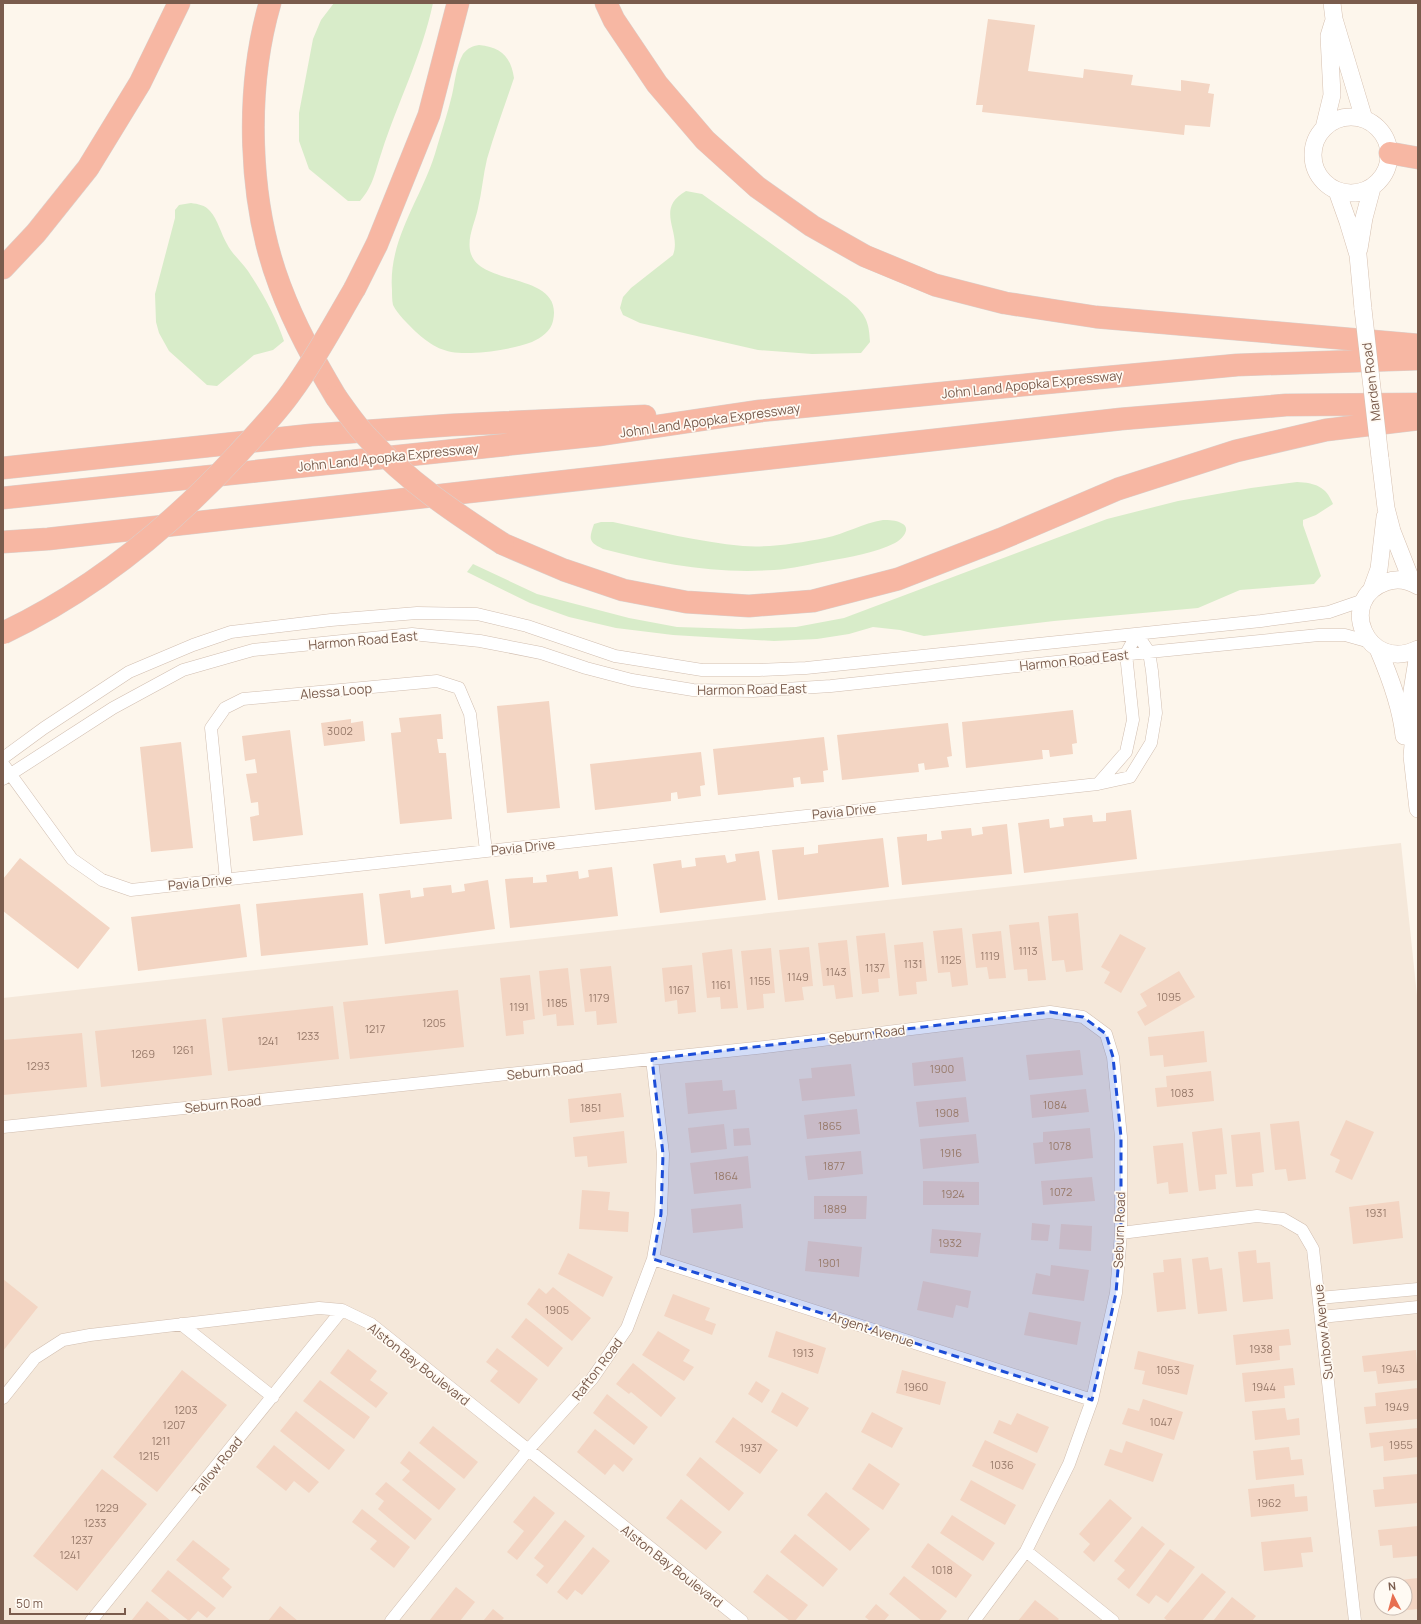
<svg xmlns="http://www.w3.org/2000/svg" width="1421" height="1624" font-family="Manrope,sans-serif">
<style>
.residential{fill:#f5e8da;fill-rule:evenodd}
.green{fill:#d8ecc9}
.building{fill:#f3d5c3}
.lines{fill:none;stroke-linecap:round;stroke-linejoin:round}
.street-casing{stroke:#d1beb0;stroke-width:13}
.secondary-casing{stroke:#d6c0b0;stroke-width:18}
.highway-casing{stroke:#dad1cd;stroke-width:23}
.street{stroke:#fff;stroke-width:12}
.secondary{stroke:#fff;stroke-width:17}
.highway{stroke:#f7b7a3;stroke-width:22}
.secondary-bridge-casing{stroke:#d6c0b0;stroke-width:18;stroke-linecap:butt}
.highway-bridge-casing{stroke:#dad1cd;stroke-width:23;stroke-linecap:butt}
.secondary-bridge{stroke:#fff;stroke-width:17}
.highway-bridge{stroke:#f7b7a3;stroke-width:22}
.marked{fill:#1d4ed8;fill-opacity:0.2;stroke:#1d4ed8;stroke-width:3;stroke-dasharray:8 5;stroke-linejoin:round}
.labels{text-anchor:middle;stroke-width:3.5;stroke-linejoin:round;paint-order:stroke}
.number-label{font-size:11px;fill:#987a6a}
.street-label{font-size:13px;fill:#7a5c4d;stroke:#fffaf3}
</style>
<rect width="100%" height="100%" fill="#fdf6ec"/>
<path class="residential" d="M1401 843 1418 1005V1621H3V998ZM1381 1584H1405V1608H1381Z"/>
<path class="green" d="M334 3H433C422 55 398 102 382 151 375 171 374 185 360 201H348L309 169 299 141V113L313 39 321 20Z
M479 45C501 47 511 57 514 78 505 105 495 132 487 159 483 175 482 192 478 208 475 223 466 239 471 254 482 287 564 272 553 321 551 331 541 338 532 342 512 349 492 352 471 353 446 354 434 348 416 332 408 324 398 315 393 305 392 301 392 294 392 290 388 237 424 196 437 147 442 130 448 112 452 95 455 82 456 66 463 54 468 48 472 46 479 45Z
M686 191 702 194 847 298C864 313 869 318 870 342L861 353 812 354 758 350 640 323 623 315 620 308 623 297 631 288 673 255C682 232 654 209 686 191Z
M191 203C198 204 205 205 210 211 218 220 221 234 227 244 232 254 241 261 248 271 262 292 276 317 284 341L273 350 254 355 217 386 207 385 169 351 159 333 156 322 155 294 175 218V210L179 205Z
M1297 482C1315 483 1326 486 1333 504L1316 515 1303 520V525L1321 576 1314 584 1240 590 1198 608 1054 621 924 636 900 630 873 627 849 634 817 639 774 641 673 635 616 628 569 617 530 603 467 572 473 564 537 594 629 618 677 627 741 629 796 627 844 618 1107 519 1178 501 1251 488Z
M883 520C889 520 896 520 901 523 913 528 901 540 895 543 875 553 850 557 828 561 810 564 792 569 774 570 714 574 660 564 603 549 588 542 589 539 594 524L601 522H613C656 531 699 542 743 546 769 548 799 543 825 538 845 534 863 523 883 520Z"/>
<path class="building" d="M988 19 1035 25 1028 71 1083 78 1084 69 1133 75 1131 85 1181 91V80L1210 84 1208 93 1214 94 1210 127 1185 125 1184 135 982 112 983 105H976Z
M549 701 560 808 507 813 497 706Z
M1073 710 1077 743 1072 744 1073 754 1050 757 1049 750H1042L1043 759 966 768 962 722Z
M441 714 443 739H437L439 753H446L452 819 400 824 391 733 401 732 399 718Z
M351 719V723L363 721 365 741 324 746 321 723Z
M948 723 952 756 947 757 949 767 925 770 924 763 918 764 919 772 842 780 837 735Z
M290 730 303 835 253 841 250 817 259 815 258 802 251 803 246 774 257 773 255 759 245 761 242 736Z
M824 737 828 770 823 771 824 782 801 784 800 777 793 778 794 787 718 795 713 749Z
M181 742 193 848 151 852 140 747Z
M701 752 705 785 700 786 701 796 678 799 677 792 671 793V801L595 810 590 764Z
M1131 810 1137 859 1024 873 1018 823 1049 819 1050 828 1064 826 1063 818 1092 815 1093 822 1106 821V813Z
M1007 824 1012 874 902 885 897 837 927 834V841L942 839 941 831 971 828 972 836 983 834 982 827Z
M883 838 889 887 778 900 772 850 804 847V855L818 853V845Z
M759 851 766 900 660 913 653 864 681 860 682 868 696 866 695 858 725 855 727 863 736 861 735 854Z
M20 858 110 928 78 969 3 911V879Z
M612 867 618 916 510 928 505 879 533 877V883L547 882 546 875 578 871 579 879 589 877 588 870Z
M488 880 495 929 385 944 379 894 410 890 411 898 424 896 423 888 451 885 452 893 465 891 464 884Z
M363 893 368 945 261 956 256 904Z
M240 904 247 957 138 971 131 917Z
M1078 913 1083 970 1066 972 1064 960 1052 961 1048 916Z
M1039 922 1046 980 1028 981 1027 969 1014 970 1009 925Z
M962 928 968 985 952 987 950 972 938 973 933 931Z
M1001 931 1006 978 989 979 987 967 976 968 972 934Z
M885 933 890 978 878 979 879 992 862 994 856 936Z
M1120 934 1146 948 1121 993 1104 983 1110 972 1101 967Z
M847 940 853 997 836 999 834 985 823 986 818 943Z
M923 942 927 981 916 982 917 994 899 996 894 945Z
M809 947 813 986 802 987 804 1000 785 1002 779 950Z
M771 948 775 993 763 994 764 1008 747 1010 741 951Z
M732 949 738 1008 721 1009 720 997 707 998 702 953Z
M692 965 696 1012 678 1014 677 1000 665 1002 662 968Z
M611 966 617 1023 597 1025 596 1011 585 1012 580 969Z
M568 968 574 1025 557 1026 556 1014 543 1016 539 971Z
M1179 971 1195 997 1145 1026 1137 1012 1147 1006 1140 994Z
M530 975 535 1019 523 1021 524 1034 506 1036 500 978Z
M458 990 464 1047 350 1059 343 1002Z
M333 1006 339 1059 228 1071 222 1018Z
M206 1019 212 1075 101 1087 95 1031Z
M1204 1031 1207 1062 1164 1067 1163 1055 1150 1056 1148 1037Z
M82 1033 87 1087 3 1095V1040Z
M1080 1050 1083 1075 1029 1080 1026 1055Z
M963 1057 966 1081 914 1086 912 1063Z
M851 1064 855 1096 802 1101 799 1079 812 1078 811 1068Z
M1211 1071 1214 1101 1157 1107 1155 1088 1167 1087 1166 1076Z
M722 1080 723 1091 735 1090 737 1109 688 1114 685 1083Z
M1086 1089 1089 1112 1032 1118 1030 1095Z
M621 1093 624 1117 570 1123 568 1099Z
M966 1097 969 1122 919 1127 916 1102Z
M857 1109 860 1134 807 1139 804 1115Z
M1346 1120 1374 1132 1352 1180 1335 1172 1340 1160 1330 1155Z
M1299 1121 1306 1179 1288 1181 1286 1169 1275 1170 1270 1124Z
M724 1124 727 1149 691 1153 688 1128Z
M749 1128 751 1145 734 1146 733 1129Z
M1090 1128 1093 1158 1035 1164 1033 1143 1043 1142V1132Z
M1222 1128 1227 1174 1215 1175 1216 1189 1199 1191 1192 1132Z
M624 1131 627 1163 588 1167 587 1156 575 1157 573 1137Z
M1260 1132 1264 1172 1252 1174 1253 1186 1236 1187 1231 1135Z
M976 1134 979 1163 923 1169 920 1139Z
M1183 1143 1188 1192 1169 1194 1168 1182 1157 1184 1153 1146Z
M861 1151 863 1174 808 1180 805 1156Z
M748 1156 751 1188 694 1194 690 1163Z
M1092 1177 1095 1201 1043 1205 1041 1181Z
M923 1181 979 1182V1205H923Z
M582 1190 610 1192 608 1210 629 1212 628 1232 579 1229Z
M814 1196H867L866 1219H814Z
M1399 1201 1403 1238 1353 1244 1349 1207Z
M741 1204 743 1228 693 1233 691 1209Z
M1032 1223 1050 1225 1048 1241 1031 1240Z
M1061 1224 1092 1226 1091 1251 1059 1249Z
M932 1229 981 1233 978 1257 930 1253Z
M808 1241 862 1247 859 1277 805 1271Z
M1256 1250 1257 1263 1270 1262 1273 1299 1243 1302 1238 1252Z
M568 1253 613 1277 603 1297 558 1274Z
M1208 1257 1210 1270 1222 1268 1227 1311 1198 1314 1192 1259Z
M1181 1258 1186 1309 1157 1312 1153 1273 1164 1272 1163 1260Z
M1051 1265 1089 1270 1084 1301 1032 1294 1036 1273 1050 1276Z
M3 1279 38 1307 3 1351Z
M923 1281 971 1291 968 1308 956 1305 953 1318 917 1310Z
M553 1287 591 1318 572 1341 527 1304 539 1288 546 1294Z
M673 1294 710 1308 705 1320 716 1324 712 1335 664 1316Z
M1029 1312 1081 1322 1077 1345 1024 1335Z
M526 1318 563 1348 548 1367 511 1337Z
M1289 1329 1291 1345 1279 1346 1280 1360 1236 1365 1233 1335Z
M658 1331 690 1350 683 1361 694 1367 684 1381 642 1355Z
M776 1331 826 1348 818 1374 768 1357Z
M497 1348 538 1379 519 1404 490 1381 498 1371 486 1362Z
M348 1349 377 1371 370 1380 388 1393 376 1408 330 1373Z
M1416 1350 1418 1380 1378 1384 1376 1371 1364 1372 1362 1356Z
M1138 1351 1194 1365 1187 1395 1142 1384 1145 1371 1134 1369Z
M633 1363 676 1398 661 1417 631 1392 629 1394 616 1384Z
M1293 1368 1295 1385 1284 1386 1285 1398 1245 1402 1242 1373Z
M182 1370 227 1405 157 1492 113 1457Z
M902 1370 946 1382 940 1405 896 1393Z
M320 1380 370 1417 354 1439 303 1401Z
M756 1381 770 1390 762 1403 748 1394Z
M1418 1388V1419L1366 1424 1364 1407 1376 1406 1375 1393Z
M782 1392 809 1408 797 1427 771 1412Z
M607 1394 648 1427 634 1445 593 1413Z
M1143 1399 1183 1412 1174 1440 1122 1424 1128 1408 1139 1411Z
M1285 1408 1287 1420 1299 1418 1300 1435 1255 1440 1252 1411Z
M296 1411 345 1450 329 1470 280 1431Z
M872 1412 903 1428 892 1448 861 1432Z
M1017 1413 1049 1427 1037 1453 993 1433 999 1420 1011 1425Z
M733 1417 778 1450 760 1474 715 1442Z
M433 1426 478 1462 464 1479 419 1443Z
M1418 1428V1457L1384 1461 1383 1446 1371 1448 1369 1433Z
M595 1429 633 1459 623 1472 614 1464 605 1475 577 1452Z
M985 1440 1036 1464 1023 1490 972 1466Z
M1126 1441 1163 1454 1153 1482 1104 1465 1110 1449 1122 1453Z
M274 1445 319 1482 309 1493 294 1481 286 1491 256 1467Z
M1289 1447 1291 1460 1302 1459 1304 1475 1256 1480 1253 1451Z
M409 1451 456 1489 439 1510 402 1480 410 1471 400 1463Z
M700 1457 744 1493 729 1511 686 1475Z
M869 1463 900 1484 883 1510 852 1489Z
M102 1469 147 1504 77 1591 33 1556Z
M1418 1474V1503L1375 1507 1373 1490 1384 1489 1383 1477Z
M971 1480 1016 1505 1005 1525 960 1500Z
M386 1482 432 1519 415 1540 378 1509 384 1501 375 1494Z
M1294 1484 1295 1497 1307 1496 1308 1511 1251 1517 1248 1489Z
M826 1492 870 1529 850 1551 807 1515Z
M534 1496 555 1513 517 1560 507 1552 524 1531 513 1522Z
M681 1499 722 1532 706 1550 666 1518Z
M1110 1499 1132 1518 1094 1562 1083 1552 1090 1544 1079 1534Z
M362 1509 410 1547 394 1568 370 1549 377 1541 352 1522Z
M952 1515 995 1543 983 1561 940 1533Z
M565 1520 585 1536 547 1584 536 1575 544 1566 534 1558Z
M1142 1526 1165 1544 1129 1589 1117 1579 1125 1570 1114 1561Z
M1418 1526V1556L1393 1558 1392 1545 1380 1546 1378 1530Z
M795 1534 838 1569 823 1587 780 1552Z
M1311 1537 1313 1552 1301 1553 1303 1567 1264 1571 1261 1542Z
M193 1540 230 1569 222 1578 232 1587 223 1598 176 1560Z
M928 1543 972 1575 956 1598 911 1567Z
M593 1547 610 1561 582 1595 575 1590 567 1600 557 1592Z
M1170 1549 1195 1567 1168 1603 1156 1595 1149 1604 1136 1595Z
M168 1570 216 1608 207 1618 198 1611 189 1621 151 1591Z
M1202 1573 1226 1592 1202 1621H1168L1164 1618Z
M767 1574 808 1605 795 1621H790L753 1592Z
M904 1576 947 1611 939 1621H922L889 1594Z
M1418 1578V1609L1398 1611 1397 1608H1405V1584H1383V1582Z
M456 1587 475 1602 460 1621H429Z
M1232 1597 1256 1616 1252 1621H1213Z
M1035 1600 1059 1619 1057 1621H1018Z
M147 1601 171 1621H131Z
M876 1604 889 1615 884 1621H870L865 1617Z
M280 1606 298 1621H268Z
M493 1609 504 1618 501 1621H483Z"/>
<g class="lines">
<g class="street-casing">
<path id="street" d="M3 758 44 728 129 672 193 645 231 632 331 620 417 613 477 614 527 626 615 656 702 670H759L806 668 1261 621 1329 612 1364 600
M3 764 72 859 102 880 131 890C453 855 775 817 1098 784L1130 777 1151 743 1156 713 1152 671 1149 652 1137 634 1126 654 1133 720 1126 752 1098 784
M3 779 113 708 183 670 253 650 412 634 480 641 541 653 586 668 632 680 693 690 753 691 831 686 1149 652 1319 635H1345L1370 642
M226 880 211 728 225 708 243 699 437 681 459 688 470 714 486 851
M3 1127 765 1047 1050 1012 1083 1017 1106 1034 1113 1057 1121 1137V1233L1116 1293 1092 1400 1069 1464 1026 1551 974 1621
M1121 1233 1257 1216 1283 1219 1302 1230 1313 1249 1355 1621
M653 1259 1092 1400
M1319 1298 1418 1289
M1321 1317 1418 1307
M181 1324 273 1397
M3 1398 35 1358 63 1340 90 1335 319 1308 342 1310 371 1324 742 1621
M1026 1551 1113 1621
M91 1621 342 1310
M391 1621 528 1450 592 1379 627 1328 653 1259 661 1214 663 1154 652 1059"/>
</g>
<g class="secondary-casing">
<path id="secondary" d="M1332 3 1334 19 1364 119
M1313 155a38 38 0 1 1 76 0a38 38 0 1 1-76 0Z
M1324 128 1332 95 1329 36 1333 23
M1337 191 1348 222 1358 255 1363 309
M1359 249 1364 218 1372 188
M1380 458 1386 508 1392 531 1412 582
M1418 586C1408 580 1397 578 1386 582 1336 599 1366 674 1418 649
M1371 591 1379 569 1385 517
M1378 649C1390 677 1401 706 1404 736
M1418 654 1412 691 1414 734 1412 756 1418 809"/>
</g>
<g class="highway-casing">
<path id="highway" d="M270 3C245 89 248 202 280 286 295 326 314 360 336 397
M606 3 614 20 657 84 705 140 757 187 812 226 865 256 935 285 1005 303 1096 317 1418 345
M1390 153 1418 158
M3 268 36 233 88 168 140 83 179 3
M355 288 377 244 429 115 458 3
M3 468 311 435 451 425 645 416
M3 498 598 435 760 411 1034 384 1237 365 1418 359
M3 542 48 539 1121 419 1286 405 1418 404
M503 544 564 570 623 590 686 602 749 606 813 601 898 579 1001 539 1118 489 1236 451 1326 430 1418 419"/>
</g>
<use href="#street" class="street"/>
<use href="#secondary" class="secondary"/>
<use href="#highway" class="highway"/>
<g class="secondary-bridge-casing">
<path id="secondary-bridge" d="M1363 309 1380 458"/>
</g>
<g class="highway-bridge-casing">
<path id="highway-bridge" d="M336 397C346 411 356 426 368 438 407 481 455 513 503 544
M3 633C92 591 170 527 237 455 256 434 276 414 292 391 316 358 335 322 355 288"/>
</g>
<use href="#secondary-bridge" class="secondary-bridge"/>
<use href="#highway-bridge" class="highway-bridge"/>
</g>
<path class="marked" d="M1050 1012 1083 1017 1106 1034 1113 1057 1121 1137V1233L1116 1293 1092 1400 653 1259 661 1214 663 1154 652 1059Z"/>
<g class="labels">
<g class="number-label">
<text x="340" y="735">3002</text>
<text x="1028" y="955">1113</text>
<text x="990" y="960">1119</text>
<text x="951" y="964">1125</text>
<text x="913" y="968">1131</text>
<text x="875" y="972">1137</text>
<text x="836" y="976">1143</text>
<text x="798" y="981">1149</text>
<text x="760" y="985">1155</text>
<text x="721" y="989">1161</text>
<text x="679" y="994">1167</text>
<text x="1169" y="1001">1095</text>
<text x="599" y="1002">1179</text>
<text x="557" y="1007">1185</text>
<text x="519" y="1011">1191</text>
<text x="434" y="1027">1205</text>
<text x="375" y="1033">1217</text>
<text x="308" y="1040">1233</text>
<text x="268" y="1045">1241</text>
<text x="183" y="1054">1261</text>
<text x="143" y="1058">1269</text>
<text x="38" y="1070">1293</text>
<text x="942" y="1073">1900</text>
<text x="1182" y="1097">1083</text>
<text x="1055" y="1109">1084</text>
<text x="591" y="1112">1851</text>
<text x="947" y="1117">1908</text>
<text x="830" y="1130">1865</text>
<text x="1060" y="1150">1078</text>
<text x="951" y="1157">1916</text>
<text x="834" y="1170">1877</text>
<text x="726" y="1180">1864</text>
<text x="1061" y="1196">1072</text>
<text x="953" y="1198">1924</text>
<text x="835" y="1213">1889</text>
<text x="1376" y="1217">1931</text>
<text x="950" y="1247">1932</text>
<text x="829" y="1267">1901</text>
<text x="557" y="1314">1905</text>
<text x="1261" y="1353">1938</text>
<text x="803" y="1357">1913</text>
<text x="1393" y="1373">1943</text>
<text x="1168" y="1374">1053</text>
<text x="916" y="1391">1960</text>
<text x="1264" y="1391">1944</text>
<text x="1397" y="1411">1949</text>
<text x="186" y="1414">1203</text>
<text x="1161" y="1426">1047</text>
<text x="174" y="1429">1207</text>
<text x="161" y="1445">1211</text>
<text x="1401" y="1449">1955</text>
<text x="751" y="1452">1937</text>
<text x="149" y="1460">1215</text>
<text x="1002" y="1469">1036</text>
<text x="1269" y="1507">1962</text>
<text x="107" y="1512">1229</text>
<text x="95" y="1527">1233</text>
<text x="82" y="1544">1237</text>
<text x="70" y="1559">1241</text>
<text x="942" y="1574">1018</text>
</g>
<g class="street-label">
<text transform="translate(1371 382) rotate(-97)" y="5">Marden Road</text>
<text transform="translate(1032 384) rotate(-6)" y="5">John Land Apopka Expressway</text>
<text transform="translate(710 420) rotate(-8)" y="5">John Land Apopka Expressway</text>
<text transform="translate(388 457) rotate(-6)" y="5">John Land Apopka Expressway</text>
<text transform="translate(363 640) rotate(-5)" y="5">Harmon Road East</text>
<text transform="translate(1074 660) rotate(-6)" y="5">Harmon Road East</text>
<text transform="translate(752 689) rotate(-1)" y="5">Harmon Road East</text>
<text transform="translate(336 691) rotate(-5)" y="5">Alessa Loop</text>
<text transform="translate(844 811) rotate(-6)" y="5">Pavia Drive</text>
<text transform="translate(523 847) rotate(-6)" y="5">Pavia Drive</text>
<text transform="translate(200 882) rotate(-6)" y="5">Pavia Drive</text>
<text transform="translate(867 1034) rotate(-7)" y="5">Seburn Road</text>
<text transform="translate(545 1071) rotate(-6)" y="5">Seburn Road</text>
<text transform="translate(223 1104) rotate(-6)" y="5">Seburn Road</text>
<text transform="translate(1119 1230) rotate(-88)" y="5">Seburn Road</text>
<text transform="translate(872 1329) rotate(18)" y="5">Argent Avenue</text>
<text transform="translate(1323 1332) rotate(-96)" y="5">Sunbow Avenue</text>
<text transform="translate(419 1364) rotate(38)" y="5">Alston Bay Boulevard</text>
<text transform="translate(597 1369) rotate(-53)" y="5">Rafton Road</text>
<text transform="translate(217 1466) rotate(-51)" y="5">Tallow Road</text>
<text transform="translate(672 1566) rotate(38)" y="5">Alston Bay Boulevard</text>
</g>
</g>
<rect width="1421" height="1624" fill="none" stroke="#7a5c4d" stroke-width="8"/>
<g transform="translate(1393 1596) rotate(354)"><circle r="19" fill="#fffaf3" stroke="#cabbb1"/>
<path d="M0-3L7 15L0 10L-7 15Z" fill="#e76f51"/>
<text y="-6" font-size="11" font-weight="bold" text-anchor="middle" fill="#7a5c4d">N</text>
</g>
<path d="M10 1608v6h115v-6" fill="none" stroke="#7a5c4d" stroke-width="2"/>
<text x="16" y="1608" font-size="12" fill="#7a5c4d" stroke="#fffaf3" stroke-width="3" paint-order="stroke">50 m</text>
</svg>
